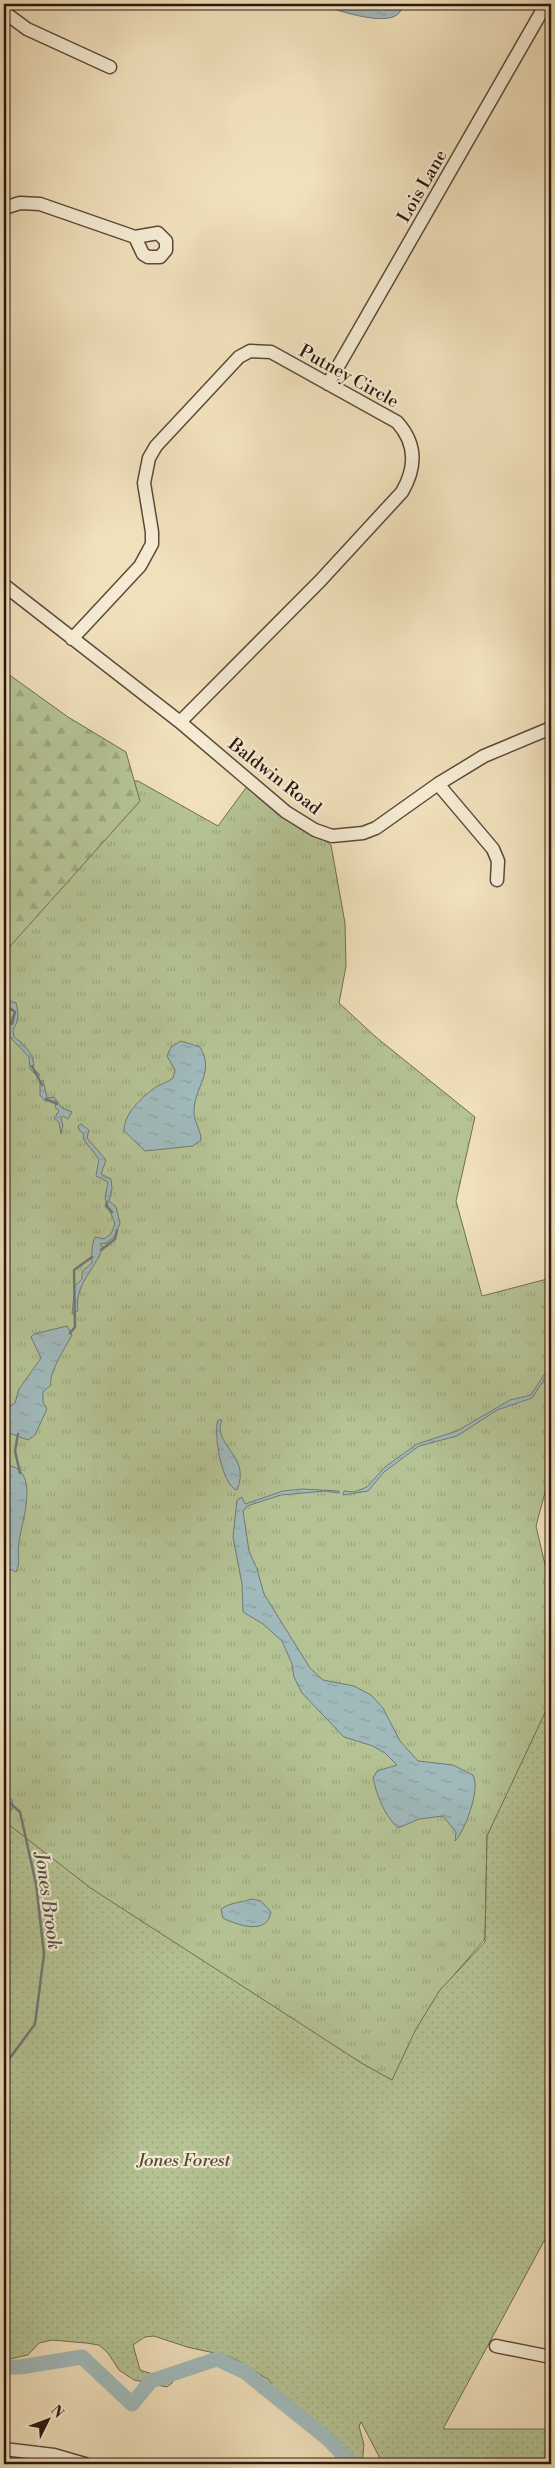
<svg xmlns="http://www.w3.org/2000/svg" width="555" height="2468" font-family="'Libre Bodoni',serif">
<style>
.grass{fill:url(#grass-tufts);stroke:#706d52}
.forest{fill:url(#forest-firs);stroke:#706d52}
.park{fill:url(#park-dots);stroke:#706d52}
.water{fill:url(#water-ripples);stroke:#717977}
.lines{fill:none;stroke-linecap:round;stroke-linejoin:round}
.stream{stroke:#717977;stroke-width:2.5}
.river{stroke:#a0babc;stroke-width:15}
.minor-casing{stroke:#5c493a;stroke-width:15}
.minor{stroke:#f5ebd3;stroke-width:12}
.labels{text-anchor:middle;stroke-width:4.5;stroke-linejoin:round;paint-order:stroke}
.street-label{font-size:18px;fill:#2a170f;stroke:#f5ebd3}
.park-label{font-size:18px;font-style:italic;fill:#544b37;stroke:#f5ebd3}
.water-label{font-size:19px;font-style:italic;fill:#53504c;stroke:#f5ebd3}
</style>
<defs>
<pattern id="grass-tufts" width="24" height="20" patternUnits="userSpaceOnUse" patternTransform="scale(1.25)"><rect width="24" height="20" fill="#b5c394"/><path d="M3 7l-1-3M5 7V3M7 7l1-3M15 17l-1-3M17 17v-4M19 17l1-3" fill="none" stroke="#9ca77e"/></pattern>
<pattern id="forest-firs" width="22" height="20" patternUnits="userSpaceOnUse" patternTransform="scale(1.25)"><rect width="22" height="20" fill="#b5c394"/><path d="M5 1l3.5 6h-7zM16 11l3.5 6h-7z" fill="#9ca77e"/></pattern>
<pattern id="park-dots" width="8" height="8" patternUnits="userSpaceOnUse" patternTransform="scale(1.25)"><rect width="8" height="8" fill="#b5c394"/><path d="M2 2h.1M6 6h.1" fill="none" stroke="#9ca77e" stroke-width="1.8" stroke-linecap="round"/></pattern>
<pattern id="water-ripples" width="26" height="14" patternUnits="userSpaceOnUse" patternTransform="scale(1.25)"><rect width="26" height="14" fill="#a0babc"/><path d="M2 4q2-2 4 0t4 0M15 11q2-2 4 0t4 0" fill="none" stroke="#8a9fa0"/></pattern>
</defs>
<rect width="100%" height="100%" fill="#f0e0bb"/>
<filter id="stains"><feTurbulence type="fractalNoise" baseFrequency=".004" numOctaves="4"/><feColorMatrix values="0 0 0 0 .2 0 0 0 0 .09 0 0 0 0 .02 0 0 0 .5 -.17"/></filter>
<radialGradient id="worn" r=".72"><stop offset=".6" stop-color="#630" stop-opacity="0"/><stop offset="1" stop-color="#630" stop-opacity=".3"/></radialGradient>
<path class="grass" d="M108 780 138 781 218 826 248 785 331 845 345 923 346 966 339 1003 377 1038 475 1117 456 1201 482 1296 551 1278V1470L536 1526 547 1573 551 1579V1711L487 1836 485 1939 453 1976 396 2084 85 1897 4 1829V897Z"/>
<path class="forest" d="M4 671 68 717 126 752 140 801 4 953Z"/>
<path class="park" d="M551 1700V2228L443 2429H551V2464H383L361 2422 359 2426 364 2445 362 2464H338L334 2452 312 2424 299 2411 281 2401 269 2380 239 2361 228 2356 187 2347 154 2336 145 2337 133 2345 140 2370 171 2380 173 2382 167 2387 134 2380 119 2370 108 2353 99 2345 86 2343 52 2340 39 2343 28 2355 4 2360V1821L92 1889 363 2064 392 2080 416 2029 440 1990 485 1942 487 1836Z"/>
<path class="water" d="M318 4H403C402 7 401 12 398 14 384 27 334 9 318 4Z
M8 1000 16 1003C19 1012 19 1022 13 1029L14 1037C24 1044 36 1056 33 1068L40 1075 38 1077 30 1069 29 1057 8 1035C9 1026 11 1019 15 1011L4 1006Z
M181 1041 200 1047C215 1072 195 1086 194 1110 193 1121 201 1129 201 1140L193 1146 145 1151 124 1131C124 1113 142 1097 156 1087 161 1084 168 1082 173 1078L175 1070 167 1056 171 1047Z
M43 1080 47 1098 54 1097 62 1108 72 1112 68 1119 63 1116 61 1119 63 1125 61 1134 59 1122 54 1118 59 1111 55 1107 56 1101H45L40 1095V1084Z
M81 1124 89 1130 87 1138 106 1160 101 1174 111 1179 112 1188 109 1201 116 1207 120 1223 115 1236 106 1243 100 1244 103 1247C94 1271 74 1285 78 1311L72 1314 75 1286 82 1279V1272L92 1263C91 1256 92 1243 95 1237L104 1239 111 1234 115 1224 105 1198 108 1182 96 1176 99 1159 84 1140 83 1133 79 1130 78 1126Z
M67 1326 72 1335C66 1346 48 1374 51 1385L43 1392V1402L47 1409 35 1435 28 1440 4 1431V1404L10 1406 15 1403 19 1389 41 1358 31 1337 34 1334Z
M551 1364V1369L532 1398 497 1410 457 1436 419 1446 384 1472 368 1491 343 1495 344 1491 354 1492 367 1487 385 1467 417 1444 457 1431 510 1400 531 1395Z
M218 1420H222C213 1439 238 1452 240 1471 241 1477 239 1485 237 1490 222 1487 213 1433 218 1420Z
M4 1465C42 1467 22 1519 19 1542 17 1552 21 1563 16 1572L4 1566Z
M302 1489 339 1491V1493L325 1491 281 1495 247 1506 243 1511 249 1551 257 1569 264 1594 310 1668 323 1680 354 1686 371 1695 383 1708 400 1741 418 1761 453 1765 473 1775C481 1788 465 1831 455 1841L456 1832 443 1816 419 1819 398 1828C384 1815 377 1796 373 1778L377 1771 397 1765 385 1753 373 1746 344 1737 302 1693 294 1677 292 1664 282 1641 263 1624 243 1612 242 1584 233 1537 237 1500 242 1497 245 1504 283 1491Z
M4 1793 12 1800 13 1807 7 1818 4 1819Z
M252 1899 261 1901 271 1912C267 1936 237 1925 223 1918L221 1909C231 1902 240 1903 252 1899Z"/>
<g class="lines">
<path class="stream" d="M4 1004 15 1012 12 1024
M32 1066 42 1085
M46 1099 57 1104
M107 1202 106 1206 112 1212
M101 1250 115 1239 117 1230
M70 1333 75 1327 74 1270 92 1257
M18 1434 15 1451 20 1473
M4 2066 35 2024 44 1954 36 1884 20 1812 10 1803"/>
<path class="river" d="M4 2367H20L82 2357 132 2404 151 2381 217 2359 245 2372 328 2439 352 2464"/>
<g class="minor-casing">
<path id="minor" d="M4 12 27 29 110 67
M4 208 20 203 40 204 135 237 158 233 166 241V250L160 257H148L143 254 135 237
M328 384 546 4
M4 585 180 722 286 812 315 830 332 836 363 833 376 828 438 784 484 756 551 728
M72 639 140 566 152 544V532L144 483 149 458 156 446 239 357 250 351 271 352 397 422C417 444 416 468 402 492L320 581 180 722
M438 784 493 849 498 861 497 880
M496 2346 551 2357
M4 2449 54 2455 85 2464"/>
</g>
<use href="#minor" class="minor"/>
</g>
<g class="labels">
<g class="street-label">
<text transform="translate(422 186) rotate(-60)" y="6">Lois Lane</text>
<text transform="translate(349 376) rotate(29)" y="6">Putney Circle</text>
<text transform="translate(275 776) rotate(38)" y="6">Baldwin Road</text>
</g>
<g class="park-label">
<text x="184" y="2166">Jones Forest</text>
</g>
<g class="water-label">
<text transform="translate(49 1901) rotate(82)" y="7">Jones Brook</text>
</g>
</g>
<rect width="555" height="2468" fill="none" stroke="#f0e0bb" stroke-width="20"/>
<rect x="5" y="5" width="545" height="2458" fill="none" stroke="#2a170f" stroke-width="2.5"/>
<rect x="10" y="10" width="535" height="2448" fill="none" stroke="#2a170f"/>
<g transform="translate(48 2420) rotate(48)" stroke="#f5ebd3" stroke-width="4" paint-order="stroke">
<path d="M0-4L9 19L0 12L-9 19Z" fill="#2a170f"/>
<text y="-8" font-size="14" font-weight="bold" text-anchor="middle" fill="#2a170f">N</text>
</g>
<rect width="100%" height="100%" filter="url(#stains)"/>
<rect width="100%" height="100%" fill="url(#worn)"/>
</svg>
